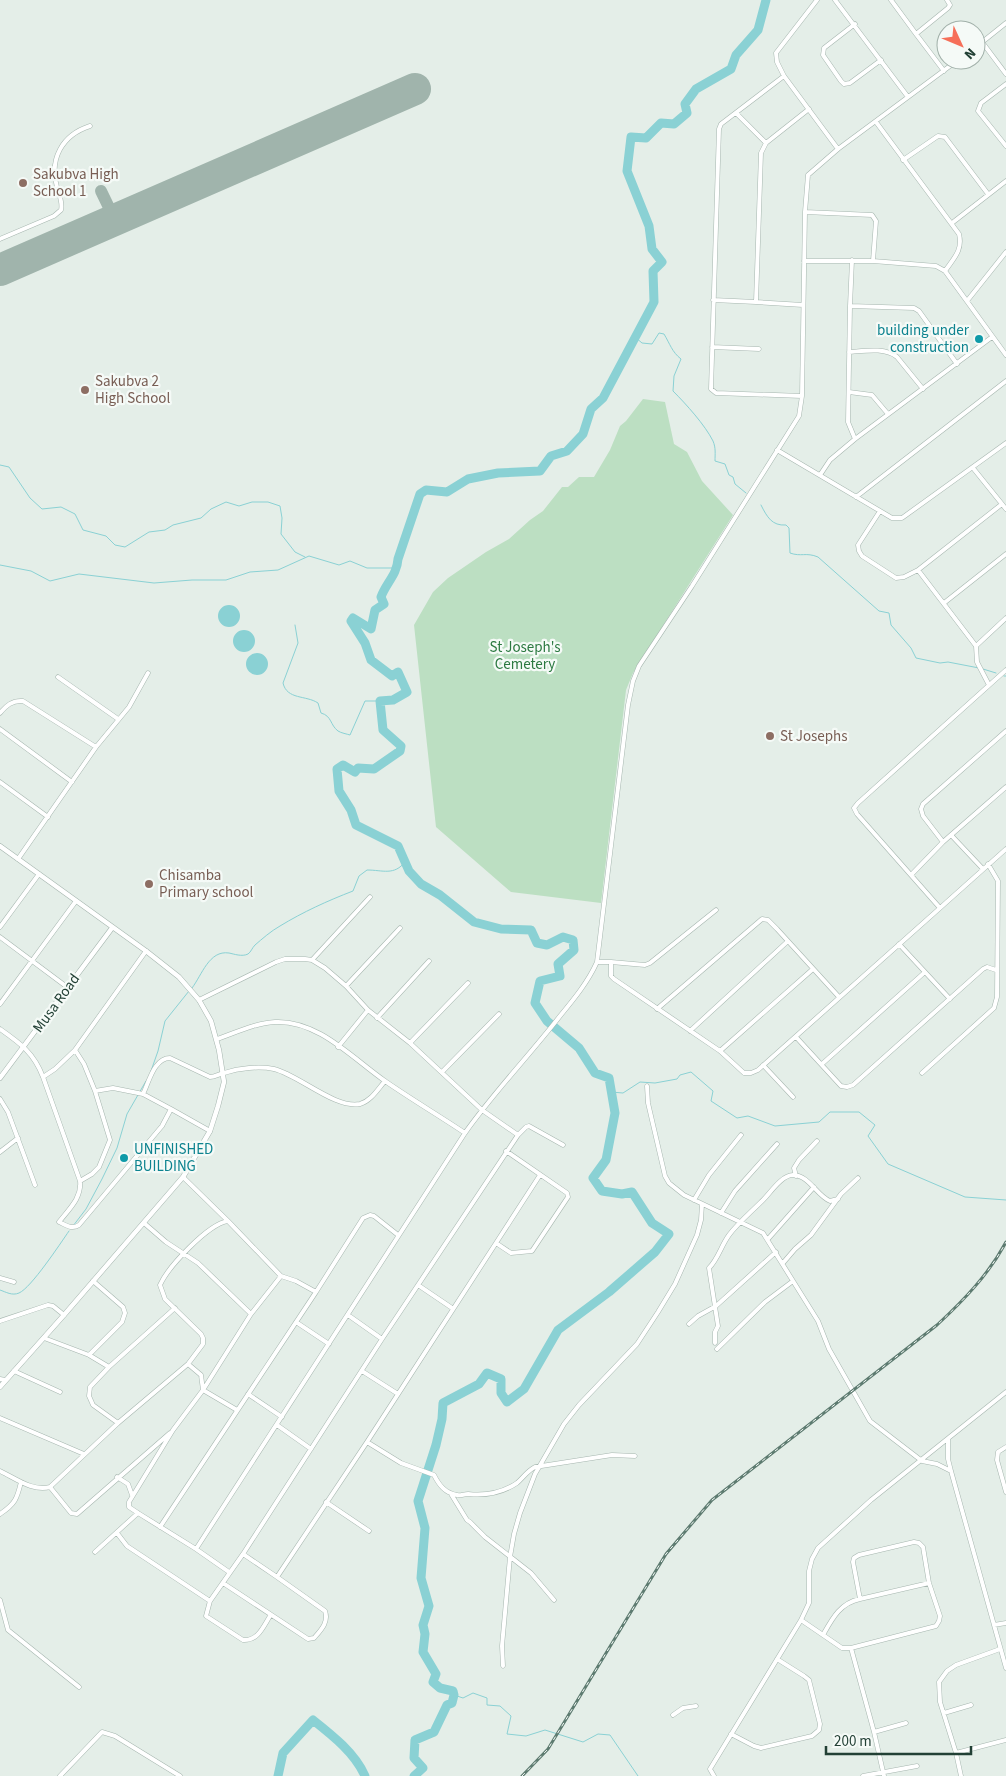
<svg xmlns="http://www.w3.org/2000/svg" width="1006" height="1776" font-family="'Source Sans 3',sans-serif">
<style>
.green{fill:#bcdfc2}
.water{fill:#8ad1d4}
.lines{fill:none;stroke-linecap:round;stroke-linejoin:round}
.stream{stroke:#8ad1d4;stroke-width:1}
.river{stroke:#8ad1d4;stroke-width:9}
.taxiway{stroke:#a0b4ac;stroke-width:12}
.runway{stroke:#a0b4ac;stroke-width:32}
.minor-casing{stroke:#a6b6af;stroke-width:5}
.tertiary-casing{stroke:#a6b6af;stroke-width:5.5}
.minor{stroke:#fff;stroke-width:4}
.tertiary{stroke:#fff;stroke-width:4.5}
.rail-casing{stroke:#5d7b70;stroke-width:3}
.rail{stroke:#f5faf7;stroke-width:1;stroke-dasharray:4;stroke-linecap:butt}
.education-dot{fill:#8d6e63;stroke:#f5faf7;stroke-width:2}
.culture-dot{fill:#0f9aa8;stroke:#f5faf7;stroke-width:2}
.labels{text-anchor:middle;stroke-width:4.5;stroke-linejoin:round;paint-order:stroke}
.education-label{font-size:15px;fill:#785e54;stroke:#f5faf7;text-anchor:start}
.culture-label{font-size:15px;fill:#0d838f;stroke:#f5faf7;text-anchor:end}
.park-label{font-size:15px;fill:#2b7940;stroke:#f5faf7}
.street-label{font-size:15px;fill:#224035;stroke:#f5faf7}
</style>
<rect width="100%" height="100%" fill="#e4eee8"/>
<path class="green" d="M643 399 665 402 674 444 687 452 702 481 733 515 633 673 626 690 601 903 511 892 436 827 414 625 433 592 448 578 486 552 509 539 530 520 543 511 562 487H568L579 477H594L610 450 620 426 626 421Z"/>
<path class="water" d="M218 616a11 11 0 1 1 22 0a11 11 0 1 1-22 0Z
M233 641a11 11 0 1 1 22 0a11 11 0 1 1-22 0Z
M246 664a11 11 0 1 1 22 0a11 11 0 1 1-22 0Z"/>
<g class="lines">
<path class="stream" d="M635 337 642 343 652 344 659 333 664 334C670 344 672 352 681 359L674 376 673 391C686 404 705 425 713 441 716 448 715 454 715 461L725 464 729 475 733 477 735 484 746 493
M0 465 9 467 30 498 42 509 61 507 75 514 83 530 106 536 115 545 125 547 149 532 165 530 173 525 201 518 211 509 226 502 239 506 252 502H268L280 506 282 518 281 534 295 552 305 557
M761 505C767 517 772 526 786 525L789 528 790 553C801 557 806 552 818 557L879 611 889 613 891 625 911 648 916 658 940 663 948 662 979 668
M0 565 31 571 50 581 79 574 154 583 192 580H226L250 572 278 570 309 556 339 565 350 561 367 568H398
M295 625 298 643 283 683C287 700 306 695 318 703L321 713C332 716 330 725 338 731 341 733 347 734 350 735L365 701H380
M983 669 996 673
M1004 676H1006
M192 988C202 975 209 950 229 953 234 954 242 957 248 954 251 952 252 948 255 945 262 939 271 931 280 926 303 912 327 901 353 891L359 876 367 870C383 870 394 876 405 862
M151 1071 158 1051 165 1021 189 991
M611 1092 623 1093 640 1082 655 1083 677 1079 680 1075 691 1072 713 1091 711 1101 737 1118 748 1116 775 1126 819 1122 830 1112H859L875 1125 868 1136 888 1164 965 1197 1006 1200
M73 1226 86 1209 102 1179 117 1148 127 1114 146 1081
M0 1290C6 1292 12 1296 19 1293 31 1288 60 1244 69 1231
M454 1695 463 1698 473 1693 487 1698V1705L500 1706 511 1716 507 1734 526 1736 545 1730 583 1742 598 1734 610 1735 638 1776"/>
<path class="river" d="M278 1776 283 1753 313 1720C332 1735 355 1753 365 1776
M414 1776 423 1768 414 1758 415 1740 434 1732 447 1705 452 1703 454 1695 453 1691 440 1688 433 1682 436 1674 423 1652 425 1634 423 1625 429 1606 421 1578 425 1528 418 1501 436 1445 442 1419 443 1403 479 1384 487 1373 501 1379V1393L507 1402 524 1389 558 1330 609 1292 655 1252 669 1234 652 1223 632 1192 622 1194 602 1191 593 1178 606 1160 615 1113 609 1078 595 1073 579 1048 547 1021 535 1003 540 981 560 976 558 964 574 950 573 940 563 937 547 945 537 943 531 930 501 929 474 922 440 895 421 884 409 871 398 846 356 825 351 810 339 791 337 769 343 765 355 772 358 768 374 769 400 751 401 746 383 730 380 701 393 700 407 692 398 672 392 676 371 660 365 643 351 621 353 618 371 629 375 610 384 604 381 597C386 583 397 575 398 559L420 494 426 490 447 492 468 479 498 473 540 471 551 456 567 451 583 434 591 409 603 398 654 302 653 271 662 262 652 249 649 226 627 171 631 137 646 138 661 123 674 124 687 113 685 104 696 89 731 69 736 55 758 30 766 0"/>
<path class="taxiway" d="M101 191 115 220"/>
<path class="runway" d="M0 270 415 89"/>
<g class="minor-casing">
<path id="minor" d="M835 0 908 97
M891 0 916 34
M855 24 824 48 823 55 841 81 844 84 850 83 881 60
M982 42 1006 74
M976 47 1006 23
M944 71 916 34 948 8 950 5 947 0
M784 76 777 62 776 53 817 0
M1006 84 981 103 978 111 1006 146
M736 113 766 143
M876 122 959 234C963 250 954 258 945 271
M903 160 938 136 945 137 988 194
M805 212 872 215 876 221 873 261
M952 223 1006 181
M0 239 54 216 61 210C63 202 59 195 57 187 49 159 62 135 90 126
M804 261H873L936 266 945 271 1006 355
M713 300 756 302
M967 301 1006 252
M803 305 756 302 761 153 766 143 809 109
M850 306 852 260
M712 347 759 349
M849 352C864 351 885 347 897 357L923 389
M849 392 872 395 888 414
M802 396 716 393 711 389 719 129 721 124 784 76 838 149
M855 439 848 422 850 306 914 308 919 311 957 364
M777 450 892 518H902L1006 443
M973 468 1006 509
M820 475 830 460 855 439 992 337
M856 497 1006 381
M880 511 858 545 859 551 862 556 896 578 904 577 918 570 1002 504
M918 570 976 646 977 662 989 685
M944 603 1006 554
M976 646 1006 618
M58 677 118 719
M0 713C6 706 12 700 23 701L96 747
M0 729 72 782
M0 782 48 817
M951 835 983 869
M943 842 923 816 921 809 923 804 1006 731
M18 859 96 747 129 707 148 673
M911 875 943 842 1006 787
M940 908 1006 849
M0 927 39 874
M0 937 67 987
M899 944 950 999
M312 960 370 897
M597 962H611V976L614 979 720 1051 744 1073H751L758 1070 940 908 857 814 854 808 858 803 1006 670
M611 962 645 965 650 963 716 910
M346 986 400 928
M199 1000 276 962 285 959H305L312 960 325 968 346 986 368 1010 410 1043 482 1110 518 1135 526 1127 529 1126 563 1145
M0 1004 76 901
M657 1009 762 919 768 920 777 929 839 997
M377 1018 429 961
M0 1029C20 1043 34 1053 43 1077L55 1069 75 1050 146 951
M690 1031 788 941
M796 1037 841 1086 847 1087 853 1085 983 969 987 967 996 970
M217 1039C235 1033 255 1023 275 1022 318 1020 352 1058 385 1081 411 1099 438 1115 465 1133
M410 1043 468 983
M338 1047 368 1010
M75 1050 84 1064 95 1091 113 1088 143 1094
M720 1051 813 969
M822 1064 925 972
M763 1065 793 1097
M442 1072 499 1014
M922 1073 994 1008 997 997 998 881 988 864
M43 1077 80 1181C82 1198 69 1209 59 1222 66 1225 72 1230 79 1225L162 1126 171 1109 210 1131
M647 1086 648 1103 665 1176 669 1183 684 1195 763 1233 818 1321 829 1349 870 1421 922 1461 937 1464 951 1471
M0 1099 8 1112 35 1185
M171 1109 143 1094C149 1082 154 1058 170 1058L210 1077C215 1077 219 1074 224 1073 239 1068 259 1066 274 1069 299 1075 335 1109 360 1104 371 1101 378 1089 385 1081
M0 1152 18 1138
M796 1176 794 1168 799 1160 817 1141
M183 1177 228 1221
M80 1181 92 1174 99 1167 110 1140 95 1091
M694 1200 709 1175 741 1135
M721 1213 735 1191 777 1144
M144 1223 166 1242 198 1263 251 1314
M768 1239 814 1187
M496 1243 540 1175
M783 1263 795 1249 811 1235 841 1194 858 1178
M0 1278 14 1282
M418 1285 452 1308
M316 1292 363 1218 370 1215 374 1216 398 1235
M348 1315 382 1339
M0 1321 48 1305 53 1306 64 1315
M296 1322 329 1344
M689 1324 698 1316 716 1306 776 1252
M44 1338 89 1355 109 1367
M715 1343V1332L718 1326 709 1268C718 1259 721 1246 729 1235 738 1223 750 1213 761 1202 769 1195 781 1175 793 1175 809 1175 817 1196 830 1201L838 1199
M717 1349 765 1302 793 1281
M89 1355 122 1322 125 1313 123 1307 93 1281
M188 1364 201 1375 203 1390
M14 1371 60 1392
M362 1371 398 1394
M0 1379 5 1380
M203 1390 237 1410
M248 1394 282 1417
M0 1418 84 1454
M118 1423 93 1405 89 1396 90 1387 109 1367 175 1308
M277 1425 311 1449
M948 1439V1459L951 1471 1006 1668
M367 1442 401 1463 434 1475C439 1485 445 1493 457 1495 460 1496 464 1494 468 1494 486 1496 502 1493 517 1483 523 1478 527 1471 535 1467L612 1455 635 1456
M1006 1447 998 1452 997 1460 1006 1492
M0 1471C15 1478 33 1492 50 1487L118 1423 188 1364 203 1344V1338L201 1334 165 1299 160 1285C168 1267 208 1224 228 1221L281 1276
M117 1477 128 1484 132 1495
M50 1487 71 1513 77 1514 170 1433
M451 1494 467 1520 470 1522 485 1537 531 1573 554 1600
M326 1502 369 1531
M0 1514C15 1504 17 1499 21 1482
M160 1527 316 1292 296 1281 281 1276 251 1314 203 1390 173 1430 129 1502V1507L138 1513 196 1549 229 1572
M117 1533 127 1546 210 1601
M196 1549 465 1133C494 1092 529 1056 560 1016 574 999 588 982 597 962L628 705 633 681 639 666 692 586 799 416 802 396 805 212 808 175 838 149 958 60
M95 1552 138 1513
M243 1554 277 1577
M223 1583 308 1639 314 1638C321 1630 329 1622 325 1611L277 1577 367 1442 496 1243 511 1253 532 1251 568 1197 567 1193 506 1151
M0 1600 8 1630 79 1687
M270 1616C263 1627 258 1641 243 1640L206 1616 210 1601 243 1554 382 1339 518 1135
M801 1620 842 1648H851L936 1626 939 1621 940 1616 929 1583 923 1547 919 1543 914 1542 859 1555 854 1558 853 1562 860 1599 929 1583
M994 1625 1006 1623
M823 1635C832 1619 840 1603 860 1599
M851 1648 874 1732 884 1776
M503 1666 502 1646 510 1557 514 1534 520 1513 535 1474 564 1424 579 1405 637 1344 658 1312 675 1284 697 1235 701 1220 702 1204
M944 1713 971 1705
M673 1715 683 1708 696 1706
M874 1732 906 1723
M731 1734 754 1746 761 1748 812 1736 819 1730 820 1724 809 1680 804 1676 777 1659
M956 1753 1006 1740
M60 1776 102 1732 115 1736 180 1776
M714 1776 710 1769 801 1620 809 1603V1571L812 1559 818 1548 871 1500 1006 1392
M863 1776 917 1766
M961 1776 956 1753 940 1702 939 1682 947 1671 956 1665 1000 1649"/>
</g>
<g class="tertiary-casing">
<path id="tertiary" d="M0 846 146 951 179 977 199 1000 211 1021 219 1050 224 1082 218 1106 210 1131 183 1177 64 1315 0 1387
M0 1078 112 928"/>
</g>
<use href="#minor" class="minor"/>
<use href="#tertiary" class="tertiary"/>
<g class="rail-casing">
<path id="rail" d="M522 1776 548 1749 666 1554 712 1500 937 1325C964 1300 989 1274 1006 1242"/>
</g>
<use href="#rail" class="rail"/>
</g>
<g class="education-dot">
<circle cx="23" cy="183" r="5"/>
<circle cx="85" cy="390" r="5"/>
<circle cx="770" cy="736" r="5"/>
<circle cx="149" cy="884" r="5"/>
</g>
<g class="culture-dot">
<circle cx="979" cy="339" r="5"/>
<circle cx="124" cy="1158" r="5"/>
</g>
<g class="labels">
<g class="education-label">
<text x="33" y="179">Sakubva High<tspan x="33" dy="17">School 1</tspan></text>
<text x="95" y="386">Sakubva 2<tspan x="95" dy="17">High School</tspan></text>
<text x="780" y="741">St Josephs</text>
<text x="159" y="880">Chisamba<tspan x="159" dy="17">Primary school</tspan></text>
</g>
<g class="culture-label">
<text x="969" y="335">building under<tspan x="969" dy="17">construction</tspan></text>
<text x="134" y="1154" text-anchor="start">UNFINISHED<tspan x="134" dy="17">BUILDING</tspan></text>
</g>
<g class="park-label">
<text x="525" y="652">St Joseph's<tspan x="525" dy="17">Cemetery</tspan></text>
</g>
<g class="street-label">
<text transform="translate(56 1003) rotate(-54)" y="5">Musa Road</text>
</g>
</g>
<g transform="translate(961 45) rotate(134)"><circle r="24" fill="#f5faf7" stroke="#a1b0a9"/>
<path d="M0-4L9 19L0 12L-9 19Z" fill="#f66f59"/>
<text y="-8" font-size="14" font-weight="bold" text-anchor="middle" fill="#224035">N</text>
</g>
<path d="M826 1746v8h145v-8" fill="none" stroke="#224035" stroke-width="2.5"/>
<text x="834" y="1746" font-size="15" fill="#224035" stroke="#f5faf7" stroke-width="4" paint-order="stroke">200 m</text>
</svg>
